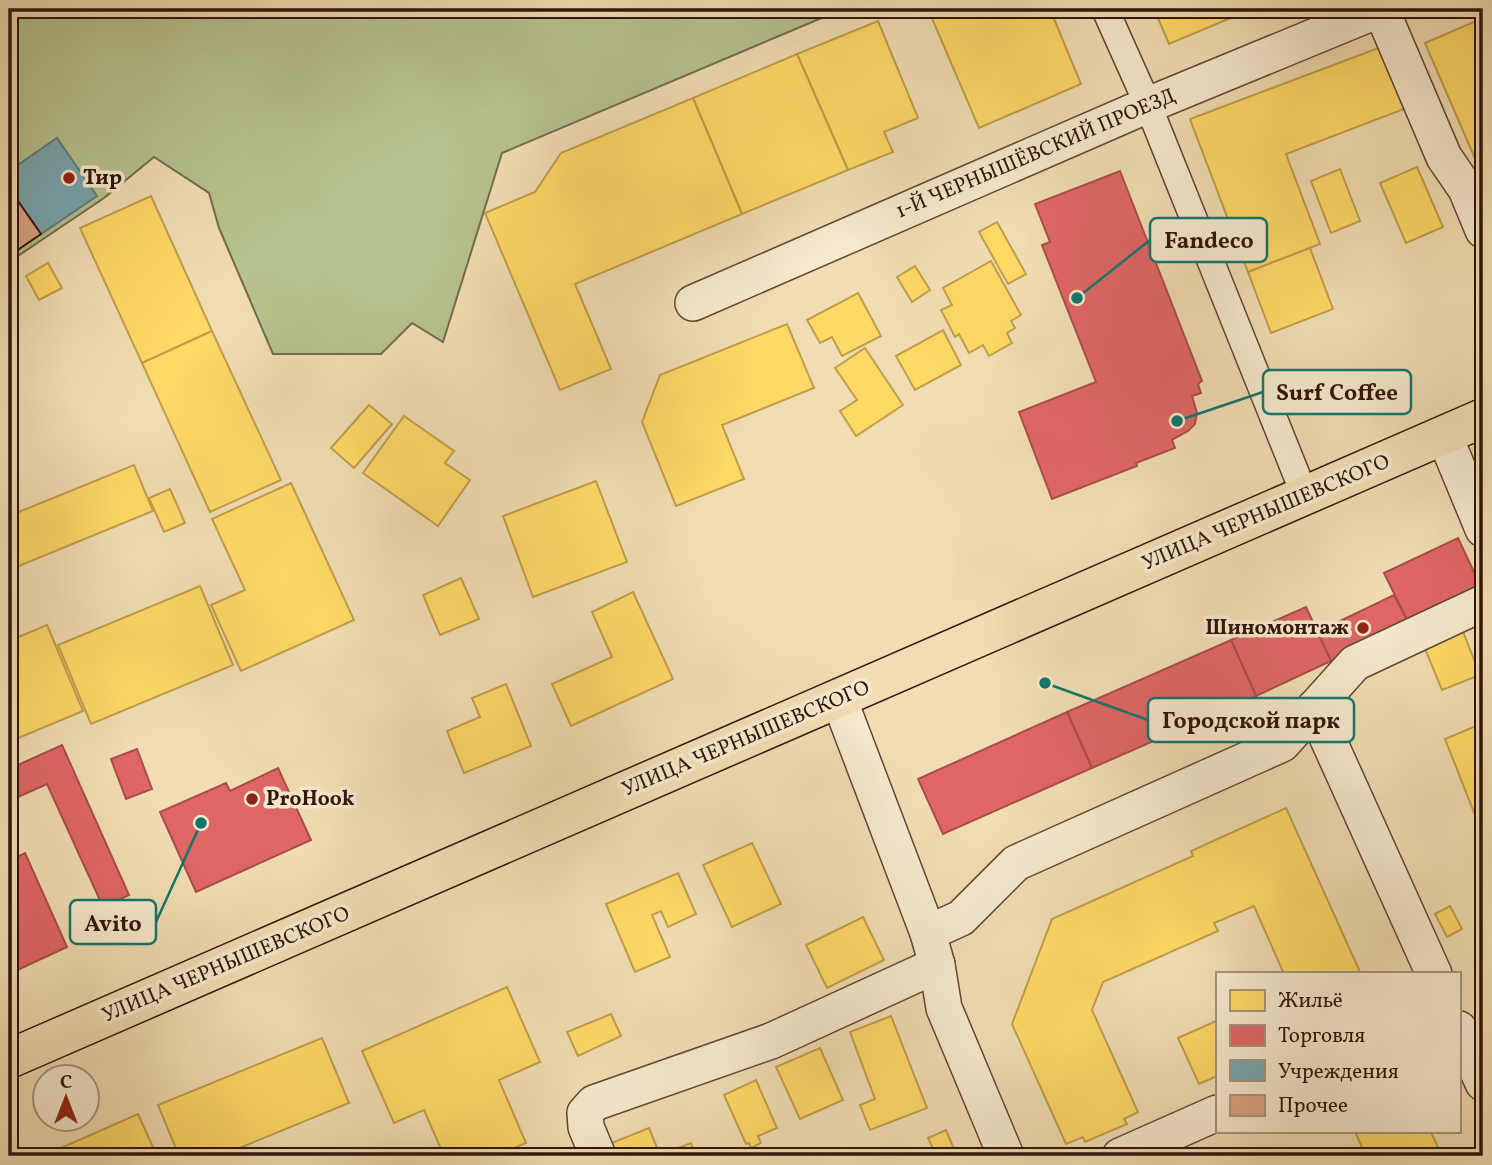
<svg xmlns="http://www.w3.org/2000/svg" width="1492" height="1165" font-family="Vollkorn,serif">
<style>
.green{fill:#b6c28f;stroke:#736b4c;stroke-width:2}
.homes{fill:#ffd966;stroke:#c19e4a;stroke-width:2}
.shops{fill:#e06666;stroke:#ab4d4a;stroke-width:2}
.public{fill:#76a5af;stroke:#617a7d;stroke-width:2}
.building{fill:#daa383;stroke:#301409;stroke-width:2}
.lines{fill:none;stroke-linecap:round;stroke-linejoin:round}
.pedestrian-casing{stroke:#604634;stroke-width:29}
.minor-casing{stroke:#604634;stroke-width:38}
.primary-casing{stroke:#301409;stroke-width:41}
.pedestrian{stroke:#f6e9ce;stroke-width:26}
.minor{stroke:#f6e9ce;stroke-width:35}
.primary{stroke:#f1ddb3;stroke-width:38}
.poi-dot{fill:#8f2418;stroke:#f6e9ce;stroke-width:2.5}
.labels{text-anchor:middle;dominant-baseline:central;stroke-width:7;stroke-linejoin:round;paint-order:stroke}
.street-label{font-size:21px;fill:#301409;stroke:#f6e9ce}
.poi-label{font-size:21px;font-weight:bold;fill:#301409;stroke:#f6e9ce;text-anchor:start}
.leader{fill:none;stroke:#0f766e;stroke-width:2.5}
.callout-dot{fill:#0f766e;stroke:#f6e9ce;stroke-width:2.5}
.callout{fill:#f6e9ce;stroke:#0f766e;stroke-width:2.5}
.callout-label{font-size:23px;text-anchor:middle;font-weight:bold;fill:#301409}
</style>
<rect width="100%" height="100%" fill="#f1ddb3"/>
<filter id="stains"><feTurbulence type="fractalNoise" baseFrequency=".00286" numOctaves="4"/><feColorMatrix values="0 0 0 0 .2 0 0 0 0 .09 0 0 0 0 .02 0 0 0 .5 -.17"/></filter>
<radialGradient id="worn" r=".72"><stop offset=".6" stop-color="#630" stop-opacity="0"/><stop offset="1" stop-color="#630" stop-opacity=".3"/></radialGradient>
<path class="green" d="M9 9H843L502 153 443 342 412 323 381 354H273L219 228 209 193 154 157 104 198 9 262Z"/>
<g class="homes">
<path d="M928 9H1016L1019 15 1033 9H1050L1081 84 979 128Z"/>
<path d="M1154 9H1252L1169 44Z"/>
<path d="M1483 18V177L1425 43Z"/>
<path d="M878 21 918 118 884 132 893 152 848 170 797 54Z"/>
<path d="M1381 47 1404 109 1286 154 1320 244 1248 272 1190 119Z"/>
<path d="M797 54 848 170 742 214 693 98Z"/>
<path d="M693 98 742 214 575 284 611 369 560 390 485 213 535 192 561 153Z"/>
<path d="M1417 167 1443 227 1406 243 1380 183Z"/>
<path d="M1340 169 1360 221 1331 233 1311 181Z"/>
<path d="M151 196 212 331 142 363 80 228Z"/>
<path d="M997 222 1026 274 1008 284 979 232Z"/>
<path d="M1310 248 1333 309 1271 333 1248 272Z"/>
<path d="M991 261 1021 315 1011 321 1015 328 1007 333 1012 343 989 356 983 345 969 353 959 334 955 337 941 310 952 305 943 288Z"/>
<path d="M48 263 62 288 39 300 26 276Z"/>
<path d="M915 266 930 290 912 302 897 277Z"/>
<path d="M858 293 881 336 842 356 832 337 820 343 807 320Z"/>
<path d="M787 324 814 388 722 425 744 479 676 506 642 422 660 375Z"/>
<path d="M943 330 961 365 915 390 896 356Z"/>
<path d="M212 331 281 480 210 512 142 363Z"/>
<path d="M865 348 903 405 856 436 840 411 857 400 835 368Z"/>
<path d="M369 405 392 424 354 468 331 448Z"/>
<path d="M404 416 454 451 445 463 470 480 438 526 363 473Z"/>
<path d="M134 465 153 511 9 570V516Z"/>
<path d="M596 481 627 562 533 597 503 516Z"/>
<path d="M291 483 354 620 241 671 211 605 245 590 212 519Z"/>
<path d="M170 489 185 523 164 532 149 498Z"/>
<path d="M461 578 479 619 440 635 423 595Z"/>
<path d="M200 586 233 665 91 724 58 645Z"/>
<path d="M633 592 673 679 571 726 552 684 612 657 592 612Z"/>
<path d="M47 625 83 711 9 742V641Z"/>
<path d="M1462 629 1480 675 1442 690 1423 644Z"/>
<path d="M506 684 531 746 464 773 447 731 480 717 472 698Z"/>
<path d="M1483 723V818L1477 820 1445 739Z"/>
<path d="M1286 808 1361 974H1284L1254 906 1214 923 1218 931 1103 982 1092 1010 1138 1112 1124 1119 1127 1124 1085 1142 1083 1137 1066 1144 1012 1024 1052 919 1193 856 1191 851Z"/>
<path d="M752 843 781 904 732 927 703 865Z"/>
<path d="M678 873 696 914 668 927 661 911 652 915 670 957 635 972 606 904Z"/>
<path d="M1450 906 1462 929 1447 937 1435 914Z"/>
<path d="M863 917 884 960 827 988 806 945Z"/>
<path d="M507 987 540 1062 499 1080 526 1143 495 1156H444L424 1110 394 1123 362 1051Z"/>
<path d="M611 1014 621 1036 578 1056 567 1032Z"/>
<path d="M891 1016 927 1108 870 1130 860 1105 875 1099 850 1032Z"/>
<path d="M1216 1021 1217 1076 1199 1084 1178 1038Z"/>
<path d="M322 1038 349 1103 220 1156H179L158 1105Z"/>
<path d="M820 1048 843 1100 800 1119 776 1067Z"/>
<path d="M756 1080 777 1128 758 1136 761 1143 751 1148 749 1143 746 1144 724 1095Z"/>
<path d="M138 1114 157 1156H43Z"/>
<path d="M649 1128 660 1155 691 1143 696 1156H614L609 1144Z"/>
<path d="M946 1130 957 1156H928L935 1153 928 1138Z"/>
<path d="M1355 1132H1431L1442 1156H1366Z"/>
</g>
<g class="shops">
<path d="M1120 171 1202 381 1198 384 1201 393 1192 396 1197 413 1195 424 1188 431 1172 440 1175 448 1136 463 1137 466 1052 499 1019 412 1096 382 1042 245 1050 242 1035 204Z"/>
<path d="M1458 538 1482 589 1409 624 1384 573Z"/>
<path d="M1394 595 1409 624 1331 661 1317 632Z"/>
<path d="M1306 607 1331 661 1256 696 1231 640Z"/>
<path d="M1231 640 1256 696 1092 768 1067 712Z"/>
<path d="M1067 712 1092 768 943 834 918 779Z"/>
<path d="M62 745 129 895 103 907 47 784 9 801V769Z"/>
<path d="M137 749 152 789 126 799 111 759Z"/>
<path d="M278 768 311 840 196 892 160 812 226 783 230 791Z"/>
<path d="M25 853 67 947 9 974V861Z"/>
</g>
<path class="public" d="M57 138 97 196 41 234 9 188V171Z"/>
<path class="building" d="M9 188 41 234 9 256Z"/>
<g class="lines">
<defs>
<path id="pedestrian" d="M1105 9 1148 105 1305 496"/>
<g id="minor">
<path d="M693 303 1148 105 1381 9 1444 157 1466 189 1483 230"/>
<path d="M1444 435 1483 529"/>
<path d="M839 699 928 933 937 965 944 1008 1006 1156"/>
<path d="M1314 708 1434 974"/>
<path d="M928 933 961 918 1016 863 1282 744 1355 663 1483 603"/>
<path d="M1459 1029 1483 1083"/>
<path d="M598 1156 586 1127 585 1113 594 1103 771 1041 937 965"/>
<path d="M1120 1156 1217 1113"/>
</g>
<path id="primary" d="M9 1059 1483 418"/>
</defs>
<use href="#pedestrian" class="pedestrian-casing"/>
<use href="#minor" class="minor-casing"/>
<use href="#primary" class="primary-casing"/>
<use href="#pedestrian" class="pedestrian"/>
<use href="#minor" class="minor"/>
<use href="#primary" class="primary"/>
</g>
<g class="poi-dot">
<circle cx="69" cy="178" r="7"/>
<circle cx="1363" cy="628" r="7"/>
<circle cx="252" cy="799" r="7"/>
</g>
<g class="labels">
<g class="street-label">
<text transform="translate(1036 154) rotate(-23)">1-Й ЧЕРНЫШЁВСКИЙ ПРОЕЗД</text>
<text transform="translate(1266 513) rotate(-23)">УЛИЦА ЧЕРНЫШЕВСКОГО</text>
<text transform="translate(746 739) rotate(-23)">УЛИЦА ЧЕРНЫШЕВСКОГО</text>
<text transform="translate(226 965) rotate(-23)">УЛИЦА ЧЕРНЫШЕВСКОГО</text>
</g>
<g class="poi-label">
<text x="83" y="178">Тир</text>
<text x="1349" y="628" text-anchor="end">Шиномонтаж</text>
<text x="266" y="799">ProHook</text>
</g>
</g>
<path class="leader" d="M1077 298L1150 240M1177 421L1263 392M1045 683L1148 720M201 823L156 922"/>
<g class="callout-dot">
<circle cx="1077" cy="298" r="7"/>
<circle cx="1177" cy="421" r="7"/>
<circle cx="1045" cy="683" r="7"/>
<circle cx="201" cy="823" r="7"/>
</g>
<g class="callout">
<rect x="1150" y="218" width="117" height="44" rx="7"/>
<rect x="1263" y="370" width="148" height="44" rx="7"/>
<rect x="1148" y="698" width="206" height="44" rx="7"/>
<rect x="70" y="900" width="86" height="44" rx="7"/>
</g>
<g class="callout-label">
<text x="1209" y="248">Fandeco</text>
<text x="1337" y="400">Surf Coffee</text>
<text x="1251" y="728">Городской парк</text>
<text x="113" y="931">Avito</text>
</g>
<rect width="1492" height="1165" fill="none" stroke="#f1ddb3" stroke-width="35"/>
<rect x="10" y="10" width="1471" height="1144" fill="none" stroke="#301409" stroke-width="3.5"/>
<rect x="18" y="18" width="1457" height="1130" fill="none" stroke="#301409" stroke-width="2"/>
<rect x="1216" y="972" width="245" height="161" fill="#f6e9ce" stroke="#a7947f" stroke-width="2"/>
<rect x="1230" y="990" width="35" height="21" fill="#ffd966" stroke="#a7947f" stroke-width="2"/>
<text x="1278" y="1007" font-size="21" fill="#301409">Жильё</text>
<rect x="1230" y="1025" width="35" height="21" fill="#e06666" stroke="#a7947f" stroke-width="2"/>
<text x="1278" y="1042" font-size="21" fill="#301409">Торговля</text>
<rect x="1230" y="1060" width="35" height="21" fill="#76a5af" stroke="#a7947f" stroke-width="2"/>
<text x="1278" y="1078" font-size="21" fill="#301409">Учреждения</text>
<rect x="1230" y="1095" width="35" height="21" fill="#daa383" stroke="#a7947f" stroke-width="2"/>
<text x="1278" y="1112" font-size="21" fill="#301409">Прочее</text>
<g transform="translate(66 1098)"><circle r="33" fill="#f6e9ce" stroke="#a7947f" stroke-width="2"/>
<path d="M0-5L12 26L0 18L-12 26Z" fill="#8f2418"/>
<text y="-10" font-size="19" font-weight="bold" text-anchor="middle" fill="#301409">С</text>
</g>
<rect width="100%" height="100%" filter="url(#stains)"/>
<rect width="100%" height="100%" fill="url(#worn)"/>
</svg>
